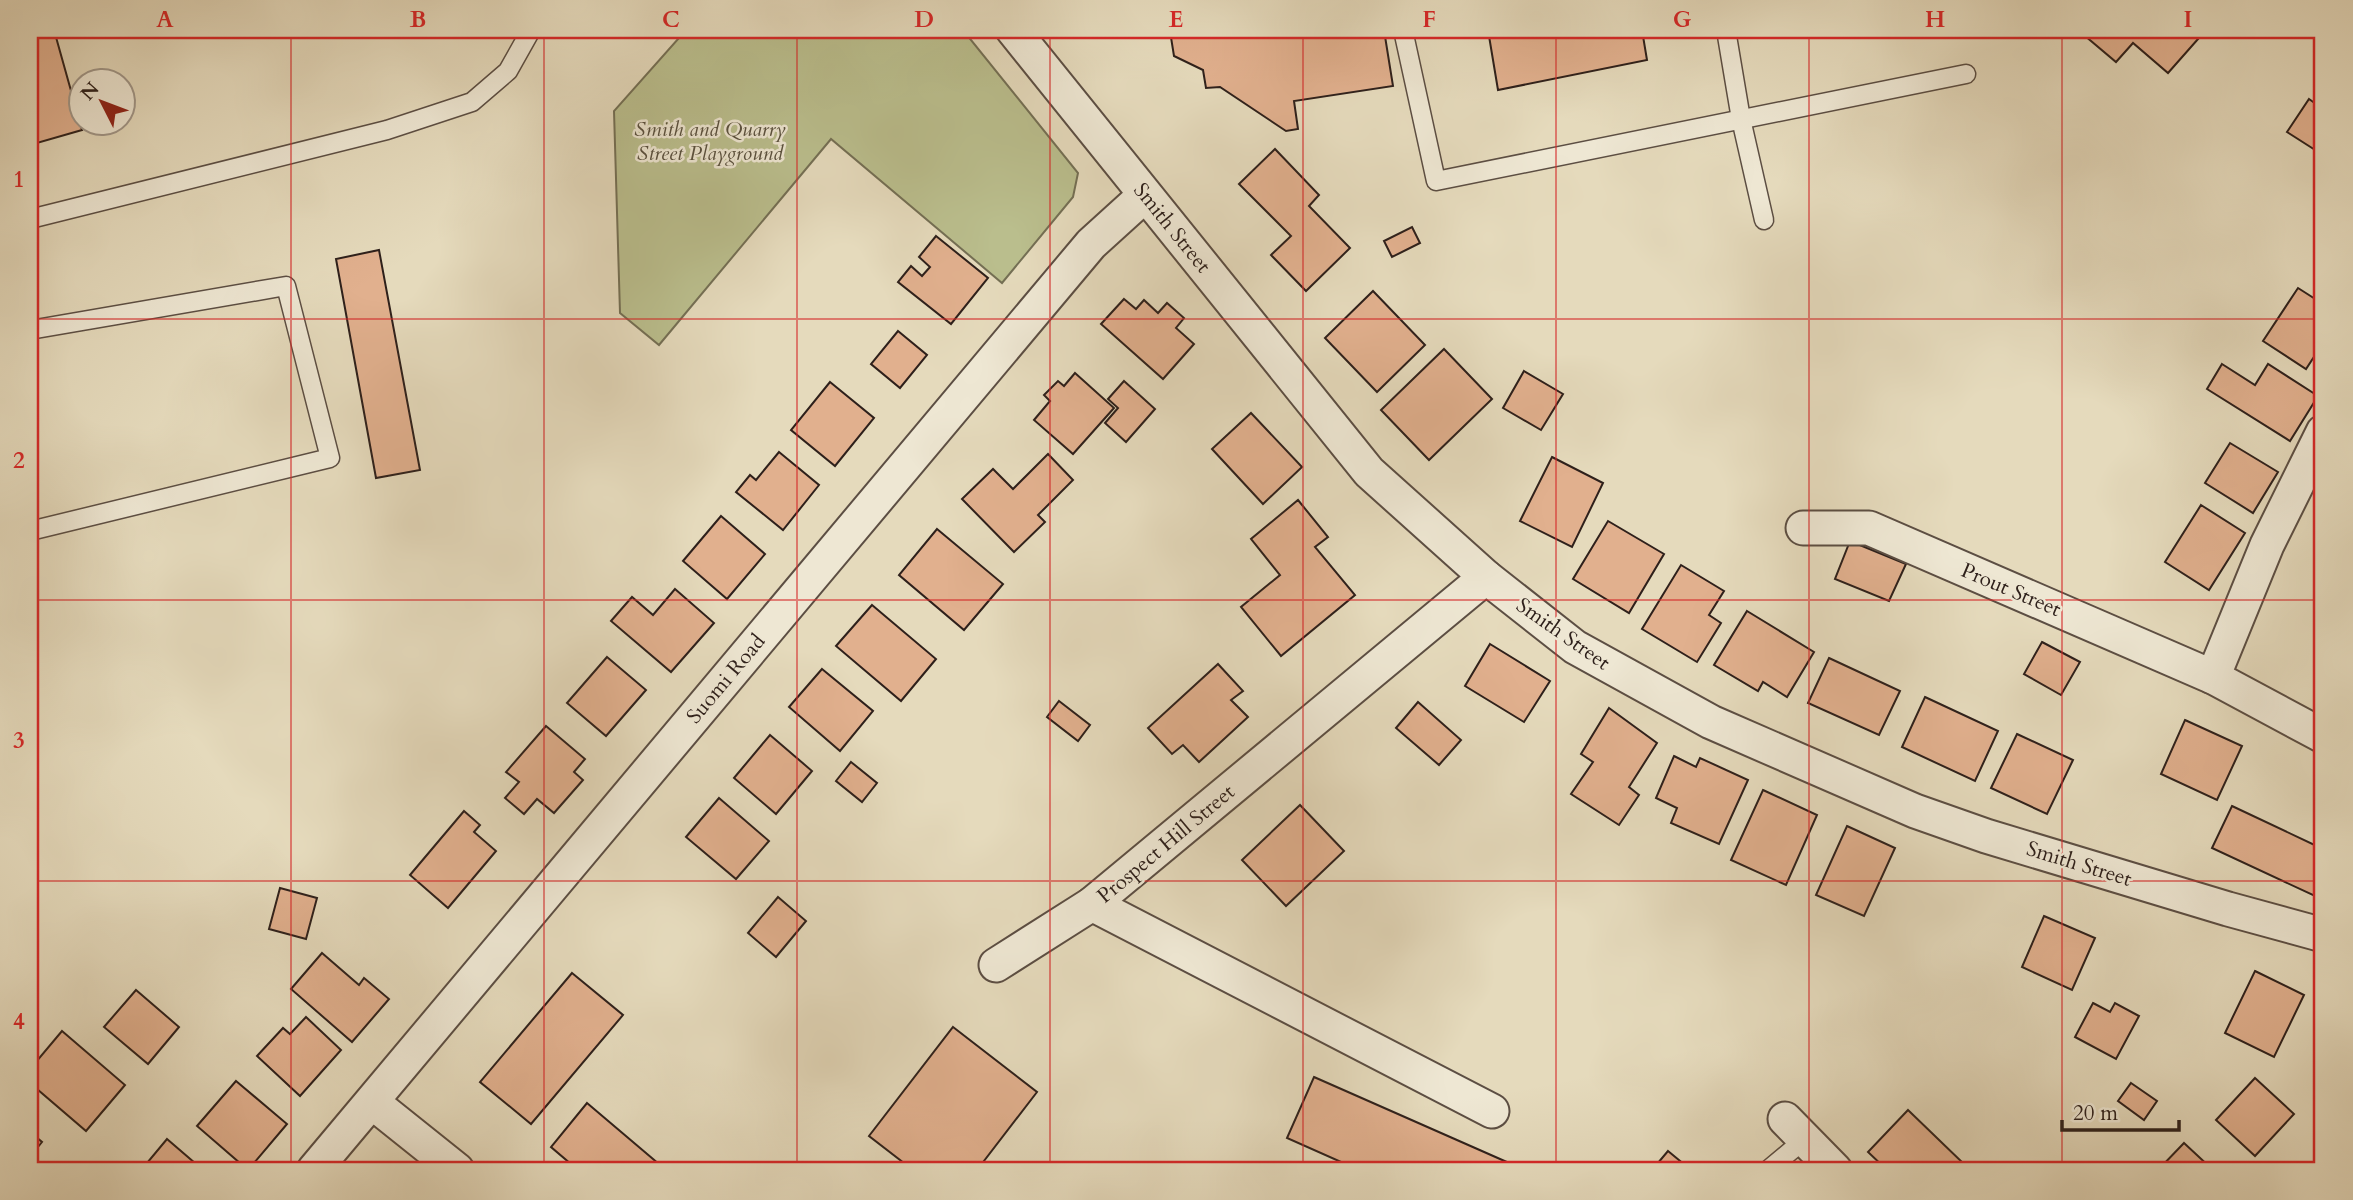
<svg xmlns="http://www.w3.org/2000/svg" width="2353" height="1200" font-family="Cardo,serif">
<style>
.green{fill:#babe8d;stroke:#746f54;stroke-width:2}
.building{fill:#e1b08e;stroke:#2e201b;stroke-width:2}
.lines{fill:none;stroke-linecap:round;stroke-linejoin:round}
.service-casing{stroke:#5c4e43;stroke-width:21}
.minor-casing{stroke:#5c4e43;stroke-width:37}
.service{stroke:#eee7d3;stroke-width:18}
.minor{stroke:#eee7d3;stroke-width:33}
.grid{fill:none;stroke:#d62828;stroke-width:2;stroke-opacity:0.55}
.labels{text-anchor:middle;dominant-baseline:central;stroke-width:5;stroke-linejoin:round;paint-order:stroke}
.park-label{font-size:21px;font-style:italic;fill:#584f3d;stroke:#eee7d3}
.street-label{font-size:21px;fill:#2e201b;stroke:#eee7d3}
.neatline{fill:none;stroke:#d62828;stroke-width:2.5}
.grid-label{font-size:23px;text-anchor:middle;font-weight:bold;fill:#d62828}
</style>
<rect width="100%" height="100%" fill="#e5dabc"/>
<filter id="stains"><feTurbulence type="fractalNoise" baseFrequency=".00286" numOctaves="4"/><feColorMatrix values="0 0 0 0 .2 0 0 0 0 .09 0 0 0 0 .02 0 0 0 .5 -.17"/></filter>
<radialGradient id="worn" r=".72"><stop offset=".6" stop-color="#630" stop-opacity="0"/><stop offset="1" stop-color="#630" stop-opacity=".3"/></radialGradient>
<path class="green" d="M686 30H963L1078 173 1073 197 1002 283 831 139 659 345 620 313 614 111Z"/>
<g class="building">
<path d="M30 30H54L82 130 30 145Z"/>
<path d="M1162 30H1384L1393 86 1294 101 1298 129 1286 131 1220 87 1206 88 1203 70 1174 56 1170 31 1162 32Z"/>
<path d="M1488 30H1642L1647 60 1498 90Z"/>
<path d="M2078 30H2206L2168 73 2133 43 2116 62Z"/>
<path d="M2309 99 2323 109V155L2287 132Z"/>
<path d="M1275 149 1319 195 1309 206 1350 248 1306 291 1271 255 1291 236 1239 184Z"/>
<path d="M1412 227 1420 243 1392 257 1384 241Z"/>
<path d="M936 236 988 278 951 324 898 282 911 266 922 276 930 267 919 257Z"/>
<path d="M379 250 420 470 376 478 336 259Z"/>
<path d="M2323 252V270L2315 265Z"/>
<path d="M2298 288 2323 304V343L2306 369 2263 341Z"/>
<path d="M1373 291 1425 345 1377 392 1325 338Z"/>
<path d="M1124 299 1136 309 1144 300 1158 313 1167 303 1184 318 1176 328 1194 344 1163 379 1101 324Z"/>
<path d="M898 331 927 355 900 388 871 364Z"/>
<path d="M1444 349 1492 399 1429 460 1381 410Z"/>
<path d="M2222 364 2255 385 2268 364 2318 396 2290 441 2207 389Z"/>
<path d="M1524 371 1563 394 1541 430 1503 408Z"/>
<path d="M1075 373 1114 408 1073 454 1034 420 1050 401 1044 395 1058 381 1064 386Z"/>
<path d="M1124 381 1155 409 1126 442 1105 423 1118 408 1108 399Z"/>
<path d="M830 382 874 418 835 466 791 430Z"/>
<path d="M1251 413 1302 467 1263 504 1212 449Z"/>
<path d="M2230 443 2278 472 2253 513 2205 483Z"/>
<path d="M779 452 819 485 783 530 736 492 750 475 756 480Z"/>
<path d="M1048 454 1073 480 1038 515 1045 522 1014 552 962 499 993 469 1013 489Z"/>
<path d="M1552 457 1603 483 1572 547 1520 521Z"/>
<path d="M1298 500 1328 537 1315 547 1355 595 1281 656 1241 607 1280 575 1251 539Z"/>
<path d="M2201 505 2245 533 2209 590 2165 562Z"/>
<path d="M721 516 765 554 727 599 683 561Z"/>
<path d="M1608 521 1664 554 1629 613 1573 579Z"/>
<path d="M937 529 1003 584 964 630 899 575Z"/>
<path d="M1850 541 1906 564 1889 601 1835 579Z"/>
<path d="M1681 565 1724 591 1709 615 1721 623 1697 662 1642 629Z"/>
<path d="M675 589 714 623 671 672 611 621 632 597 653 615Z"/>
<path d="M872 605 936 659 901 701 836 646Z"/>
<path d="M1747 611 1814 652 1787 697 1763 682 1758 691 1714 665Z"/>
<path d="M2042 642 2080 662 2061 695 2024 674Z"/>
<path d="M1490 644 1550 681 1524 722 1465 686Z"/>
<path d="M607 657 646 690 606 736 567 703Z"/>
<path d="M1829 658 1900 691 1879 735 1808 703Z"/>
<path d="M1218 664 1243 691 1231 700 1248 717 1199 762 1183 745 1172 754 1148 728Z"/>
<path d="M822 669 873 711 840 751 789 707Z"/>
<path d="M1925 697 1998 731 1975 781 1902 747Z"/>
<path d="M1059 701 1090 725 1078 741 1047 717Z"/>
<path d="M1418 702 1461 740 1439 765 1396 728Z"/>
<path d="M1609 708 1657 743 1629 787 1639 795 1619 825 1571 794 1593 762 1581 754Z"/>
<path d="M2185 720 2242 746 2217 800 2161 774Z"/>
<path d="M546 726 585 759 574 772 583 780 554 813 537 799 524 814 505 798 519 782 506 772Z"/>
<path d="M2017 734 2073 760 2047 814 1991 788Z"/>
<path d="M770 735 812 771 776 814 734 778Z"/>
<path d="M1674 756 1696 767 1700 758 1748 780 1719 844 1671 823 1677 808 1656 798Z"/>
<path d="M851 762 877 783 862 802 836 781Z"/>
<path d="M1763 790 1817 815 1786 885 1731 860Z"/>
<path d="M719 798 769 841 736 879 686 837Z"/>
<path d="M1300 805 1344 851 1286 906 1242 860Z"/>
<path d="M2232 806 2323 849V877L2315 896 2212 848Z"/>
<path d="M464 811 480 825 474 832 496 851 448 908 410 875Z"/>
<path d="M1847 826 1895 848 1864 916 1816 895Z"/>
<path d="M280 888 317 898 306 939 269 929Z"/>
<path d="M778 897 806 921 776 957 748 933Z"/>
<path d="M2044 916 2095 938 2072 990 2022 967Z"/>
<path d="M322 953 359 985 364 978 389 999 352 1042 291 989Z"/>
<path d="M2255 971 2304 995 2274 1057 2225 1033Z"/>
<path d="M572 973 623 1015 531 1124 480 1082Z"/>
<path d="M136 990 179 1027 148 1064 104 1027Z"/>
<path d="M2093 1003 2110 1012 2115 1003 2139 1016 2116 1059 2075 1037Z"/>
<path d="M306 1017 341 1050 300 1096 257 1056 283 1028 290 1034Z"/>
<path d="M953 1027 1037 1092 977 1170H913L869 1136Z"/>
<path d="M62 1031 125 1085 86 1131 30 1083V1069Z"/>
<path d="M1314 1077 1525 1170H1359L1287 1138Z"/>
<path d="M2255 1078 2294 1114 2255 1156 2216 1120Z"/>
<path d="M236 1081 287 1124 248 1170 197 1126Z"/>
<path d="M2131 1083 2157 1101 2144 1120 2118 1101Z"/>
<path d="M587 1103 666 1170H578L551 1147Z"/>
<path d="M1908 1110 1965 1165 1960 1170H1887L1868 1152Z"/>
<path d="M30 1132 42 1142 30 1157Z"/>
<path d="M167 1139 203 1170 142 1169Z"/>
<path d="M2184 1143 2213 1170H2158Z"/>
<path d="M1668 1151 1691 1170H1652Z"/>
</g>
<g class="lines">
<defs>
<g id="service">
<path d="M1403 30 1436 181 1966 74"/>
<path d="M1726 30 1741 119 1764 220"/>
<path d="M30 219 387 130 472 102 508 71 531 30"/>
<path d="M30 330 286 286 330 458 30 531"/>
<path d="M1768 1170 1805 1139"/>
</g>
<g id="minor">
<path d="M1013 30 1369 472 1486 577 1575 647 1711 722 1915 811 1986 836 2228 909 2323 935"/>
<path d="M1803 528H1869L2213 677 2323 736"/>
<path d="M2213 677 2267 545 2323 432"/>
<path d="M1092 904 1492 1111"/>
<path d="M996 965 1092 904 1486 577"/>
<path d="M372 1102 457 1170"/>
<path d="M1785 1119 1835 1170"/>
<path d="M314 1170 1091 244 1145 195"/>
</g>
</defs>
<use href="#service" class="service-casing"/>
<use href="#minor" class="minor-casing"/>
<use href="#service" class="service"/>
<use href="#minor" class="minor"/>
</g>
<path class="grid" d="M291 30V1170M544 30V1170M797 30V1170M1050 30V1170M1303 30V1170M1556 30V1170M1809 30V1170M2062 30V1170M30 319H2323M30 600H2323M30 881H2323"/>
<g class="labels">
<g class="park-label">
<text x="710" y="129">Smith and Quarry<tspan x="710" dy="24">Street Playground</tspan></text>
</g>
<g class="street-label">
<text transform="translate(1172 228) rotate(51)">Smith Street</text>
<text transform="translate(2011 590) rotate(23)">Prout Street</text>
<text transform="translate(1563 634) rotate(35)">Smith Street</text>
<text transform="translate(726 679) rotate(-50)">Suomi Road</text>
<text transform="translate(1166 844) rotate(-40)">Prospect Hill Street</text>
<text transform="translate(2079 864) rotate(17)">Smith Street</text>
</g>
</g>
<rect width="2353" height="1200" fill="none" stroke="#e5dabc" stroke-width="77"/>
<g transform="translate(102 102) rotate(312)"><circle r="33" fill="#eee7d3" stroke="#a19789" stroke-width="2"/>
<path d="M0-5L12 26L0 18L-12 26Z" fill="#8f2418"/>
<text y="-10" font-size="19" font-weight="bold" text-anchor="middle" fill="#2e201b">N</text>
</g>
<path d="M2062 1120v10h117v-10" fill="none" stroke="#2e201b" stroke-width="3.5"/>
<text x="2073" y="1120" font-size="21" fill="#2e201b" stroke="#eee7d3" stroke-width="5" paint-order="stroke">20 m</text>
<rect x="38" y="38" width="2276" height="1124" class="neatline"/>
<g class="grid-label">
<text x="165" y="27">A</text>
<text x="418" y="27">B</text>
<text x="671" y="27">C</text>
<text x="924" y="27">D</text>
<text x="1176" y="27">E</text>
<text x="1429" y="27">F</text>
<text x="1682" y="27">G</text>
<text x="1935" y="27">H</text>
<text x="2188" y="27">I</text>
<text x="19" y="187">1</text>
<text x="19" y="468">2</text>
<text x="19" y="748">3</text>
<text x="19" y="1029">4</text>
</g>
<rect width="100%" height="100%" filter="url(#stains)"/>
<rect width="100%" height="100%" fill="url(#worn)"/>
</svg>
